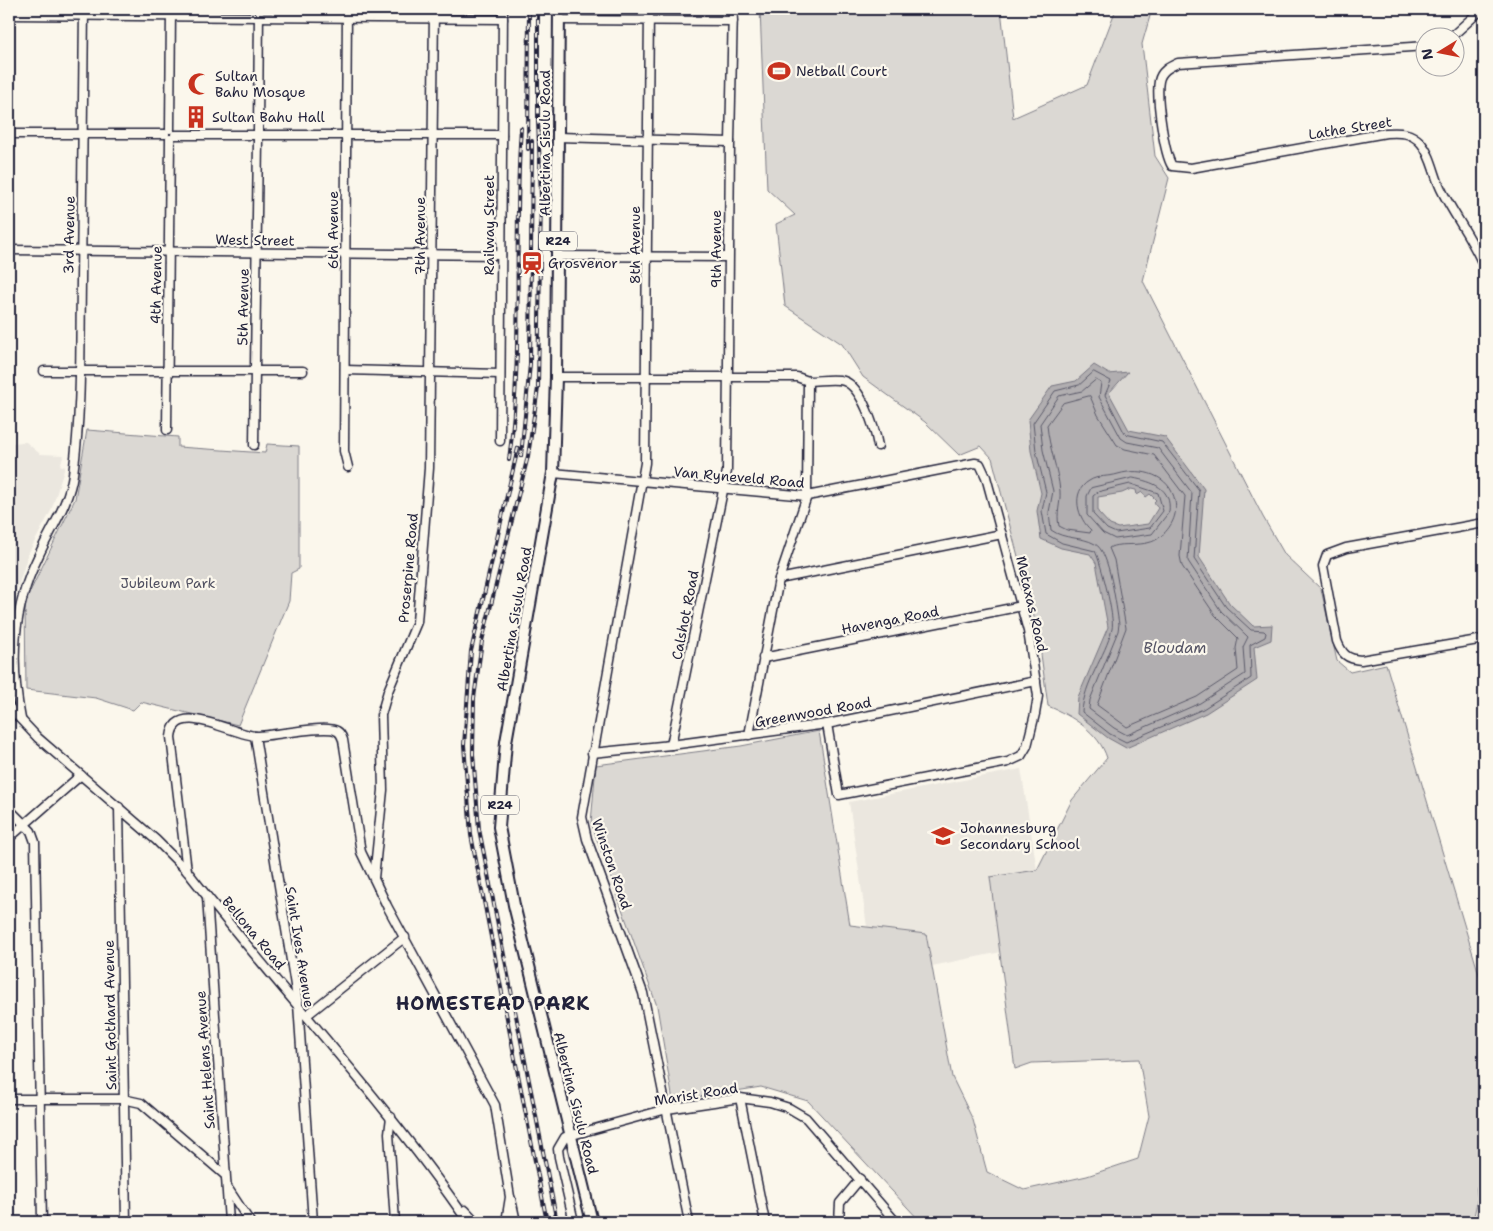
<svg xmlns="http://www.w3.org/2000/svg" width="1493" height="1231" font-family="'Shantell Sans',sans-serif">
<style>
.built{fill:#ebe7df}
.green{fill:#dbd8d3;stroke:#7e7d87}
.water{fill:#b1aeb0;stroke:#787681;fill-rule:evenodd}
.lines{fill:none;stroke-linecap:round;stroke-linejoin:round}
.shore{stroke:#5b5a6a;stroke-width:1}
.minor-casing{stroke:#22223b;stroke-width:11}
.major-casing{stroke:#22223b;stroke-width:14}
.minor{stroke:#fbf7ec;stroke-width:8}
.major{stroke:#fbf7ec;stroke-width:10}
.rail-casing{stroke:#22223b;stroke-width:4}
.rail{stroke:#fbf7ec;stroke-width:2;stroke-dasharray:5.5;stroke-linecap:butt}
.labels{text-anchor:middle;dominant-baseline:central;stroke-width:4.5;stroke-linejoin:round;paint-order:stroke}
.shield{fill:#fbf7ec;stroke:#636270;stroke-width:1}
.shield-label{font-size:12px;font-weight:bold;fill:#22223b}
.poi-label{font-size:14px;fill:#22223b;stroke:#fbf7ec;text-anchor:start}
.street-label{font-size:14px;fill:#22223b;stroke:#fbf7ec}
.park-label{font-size:14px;fill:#505061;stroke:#fbf7ec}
.water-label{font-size:15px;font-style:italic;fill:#545364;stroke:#fbf7ec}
.district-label{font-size:19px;font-weight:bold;letter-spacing:1px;fill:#22223b;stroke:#fbf7ec}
</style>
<rect width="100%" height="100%" fill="#fbf7ec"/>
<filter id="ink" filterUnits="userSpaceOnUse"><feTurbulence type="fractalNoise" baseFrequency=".02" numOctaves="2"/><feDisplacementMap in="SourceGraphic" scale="10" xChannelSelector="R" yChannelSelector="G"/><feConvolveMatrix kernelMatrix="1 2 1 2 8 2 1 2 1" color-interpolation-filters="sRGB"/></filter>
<g filter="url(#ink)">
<g class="built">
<path d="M26 442 40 454 64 455 60 465 65 467 51 511 28 554 9 616V443Z"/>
<path d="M1021 769 1037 870 990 877 1001 952 932 966 926 934 867 927 849 802Z"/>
</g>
<g class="green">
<path d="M760 9H1001L1013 118 1087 85 1116 9H1152L1142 44 1155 156 1169 178 1143 281 1263 517 1285 555 1321 589 1337 661 1350 672 1386 664 1484 991V1165L1473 1222H921L808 1101 761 1087 673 1101 657 1006 591 823 596 765 741 746 819 731 850 925 926 934 952 1077 973 1120 987 1172 1024 1190 1087 1176 1138 1159 1149 1116 1139 1059 1032 1063 1015 1069 990 877 1037 870 1072 800 1107 758C1099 732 1072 716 1048 706L1038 632 992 458 981 446 959 455 925 422 863 377 842 344 785 306 776 224 795 215 767 189Z"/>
<path d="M87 430 178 437V447L265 453 267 444 299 446V569L291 573 289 601 238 725 141 702 133 710 96 698 26 690 25 602 75 499Z"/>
</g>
<path class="water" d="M1094 365 1109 374 1128 372 1109 393 1129 430 1165 437 1204 489 1199 557 1230 604 1253 626 1272 625 1271 640 1254 647 1257 680 1206 713 1126 748 1108 738 1077 714 1078 697 1108 627 1096 563 1090 554 1061 548 1041 539 1037 511 1041 493 1031 451 1028 420 1052 386 1076 381ZM1131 489 1136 490 1137 495 1142 492 1146 497 1150 494 1156 500 1154 502 1158 508 1148 524 1118 528 1110 525 1098 512V497L1122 493Z"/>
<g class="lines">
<g class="shore">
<path d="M1094 372 1111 381 1105 395 1125 434 1162 442 1199 490 1194 559 1226 607 1251 630 1264 631 1266 633 1265 637 1250 645 1251 678 1203 709 1126 742 1110 734 1082 712C1084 682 1105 657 1112 629 1115 618 1101 562 1095 551L1062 543 1046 534 1042 511 1046 492 1036 451 1033 423 1055 391 1079 385Z"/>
<path d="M1096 380 1101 383 1099 397 1121 438 1127 442 1158 448 1192 493 1188 561 1221 611 1248 637 1243 647 1245 674 1200 703 1127 735 1114 728 1089 709 1090 700 1118 631 1119 624C1116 607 1110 551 1095 544 1081 536 1065 540 1051 530L1049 512 1053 491 1043 450 1040 424 1059 396 1082 391Z"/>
<path d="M1090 396 1098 415 1117 445 1125 449 1154 455 1185 496 1180 556 1182 566 1215 615 1238 638 1236 648 1238 670 1197 697 1127 727 1097 705 1126 628 1114 560 1109 548C1119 541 1147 549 1160 537 1171 528 1178 515 1175 501 1170 475 1142 467 1118 474 1109 477 1098 475 1089 481 1070 492 1078 519 1091 530L1090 533 1067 530 1059 526C1056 512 1061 504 1060 491 1058 469 1049 448 1047 425L1063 403Z"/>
<path d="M1133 478C1153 482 1172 488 1169 512L1152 534 1115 539 1103 533 1087 515V496L1091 488Z"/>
<path d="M1131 484 1158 493 1163 511 1150 528 1116 533 1107 529 1093 514V496L1098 492Z"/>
</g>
<defs>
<g id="minor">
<path d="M347 9 344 451 348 467"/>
<path d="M649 9 645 463 582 817 587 839 643 993 689 1222"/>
<path d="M9 15 503 19"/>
<path d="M559 20 733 21"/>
<path d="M1450 38 1482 9"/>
<path d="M1426 46 1178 63C1169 67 1161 71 1159 81 1156 97 1164 153 1172 166L1191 168 1386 133C1400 132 1411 132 1421 143 1432 156 1434 175 1441 189 1454 216 1473 239 1484 267"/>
<path d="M170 129 171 9"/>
<path d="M258 131 259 9"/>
<path d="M9 134H165"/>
<path d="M175 135H254"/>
<path d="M262 135H502"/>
<path d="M558 137 730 142"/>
<path d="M9 250 501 255"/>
<path d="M558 256 728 257"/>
<path d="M345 370 500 374"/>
<path d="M44 371H303"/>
<path d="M556 377H797L808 381 807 496 779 579 749 735"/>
<path d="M808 381C819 381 834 378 844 381 862 387 875 429 878 446"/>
<path d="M167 430 170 139"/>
<path d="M500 441 503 9"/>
<path d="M254 445 258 139"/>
<path d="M553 473 807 496 975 463 980 464 986 477 1028 631 1038 696 1035 714 1027 746 1021 756 1008 762 839 795 827 724"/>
<path d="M1484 523 1346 548 1327 555 1323 566 1337 641C1342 654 1347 659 1361 660L1484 639"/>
<path d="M779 579 1002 534"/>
<path d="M763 658 1022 606"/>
<path d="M9 707 38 738 156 840 187 871C279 989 383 1098 468 1222"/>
<path d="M21 719C10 663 12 610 38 557 50 530 69 504 73 474 82 410 80 345 81 281 82 190 83 100 84 9"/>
<path d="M255 736 298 1004 313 1222"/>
<path d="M671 745 727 471 730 142 733 9"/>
<path d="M592 753 671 745 827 724 1036 681"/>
<path d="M119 807 126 1222"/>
<path d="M9 809 31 831 35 842 42 1222"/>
<path d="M9 838 81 775"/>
<path d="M187 871 171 737C175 698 234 736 257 736 274 736 325 724 337 731 341 733 342 737 343 740L361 852 387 906 495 1105 510 1197 506 1222"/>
<path d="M374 878 383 790 381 715 388 691 417 622 429 468 434 9"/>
<path d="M207 897 229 1222"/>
<path d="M307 1015 405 937"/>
<path d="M740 1098 765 1222"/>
<path d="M9 1099H123L141 1103 225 1175"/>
<path d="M391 1117 389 1133 395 1222"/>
<path d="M227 1187 250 1222"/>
<path d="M511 1199 516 1222"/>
<path d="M465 1210 476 1222"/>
<path d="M574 1222 559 1157 558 1149 565 1137 667 1109 740 1098 770 1102 789 1108 806 1118 896 1222"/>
<path d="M839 1222 840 1203 860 1179"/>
<path d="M1484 1222 1482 1189 1484 1178"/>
</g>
<path id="major" d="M559 9 556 377 553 473 506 742 499 827 514 905 592 1222"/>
</defs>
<use href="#minor" class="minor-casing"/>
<use href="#major" class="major-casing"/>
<use href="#minor" class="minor"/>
<use href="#major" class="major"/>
<defs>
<g id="rail">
<path d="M538 9V121L541 196 538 388 528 456 482 641 474 698 473 754 479 829 557 1222"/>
<path d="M528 149 529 9"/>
<path d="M518 448 471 651 464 745 471 835 547 1222"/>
<path d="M521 456 530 364 532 141"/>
<path d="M509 460C524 350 513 238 521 128"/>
</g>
</defs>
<use href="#rail" class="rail-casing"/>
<use href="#rail" class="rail"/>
</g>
</g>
<defs>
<symbol id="stadium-bare" viewBox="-9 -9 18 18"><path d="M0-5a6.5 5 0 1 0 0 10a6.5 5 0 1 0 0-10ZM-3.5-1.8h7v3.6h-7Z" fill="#c8321e" stroke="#fbf7ec" stroke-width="2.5" paint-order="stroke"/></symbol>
<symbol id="mosque-bare" viewBox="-9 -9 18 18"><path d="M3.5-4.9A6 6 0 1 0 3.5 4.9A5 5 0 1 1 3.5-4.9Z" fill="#c8321e" stroke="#fbf7ec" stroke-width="2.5" paint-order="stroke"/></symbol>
<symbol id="building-bare" viewBox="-9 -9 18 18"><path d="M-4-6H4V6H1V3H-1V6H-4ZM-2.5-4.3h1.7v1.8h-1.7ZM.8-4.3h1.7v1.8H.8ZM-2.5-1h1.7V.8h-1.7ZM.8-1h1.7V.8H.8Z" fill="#c8321e" stroke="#fbf7ec" stroke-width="2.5" paint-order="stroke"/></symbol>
<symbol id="station-bare" viewBox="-9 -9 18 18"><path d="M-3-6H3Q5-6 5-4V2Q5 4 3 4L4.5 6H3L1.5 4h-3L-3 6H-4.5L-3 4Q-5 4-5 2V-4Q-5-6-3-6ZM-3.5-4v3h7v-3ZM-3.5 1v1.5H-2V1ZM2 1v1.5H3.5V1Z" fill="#c8321e" stroke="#fbf7ec" stroke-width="2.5" paint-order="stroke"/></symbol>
<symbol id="school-bare" viewBox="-9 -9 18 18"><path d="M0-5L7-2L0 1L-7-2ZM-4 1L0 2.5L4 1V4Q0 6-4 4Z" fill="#c8321e" stroke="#fbf7ec" stroke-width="2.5" paint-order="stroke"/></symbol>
</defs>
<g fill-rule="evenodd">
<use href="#stadium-bare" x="763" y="55" width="32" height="32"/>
<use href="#mosque-bare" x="183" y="68" width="32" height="32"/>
<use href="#building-bare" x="180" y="101" width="32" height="32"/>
<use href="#station-bare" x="516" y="247" width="32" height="32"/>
<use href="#school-bare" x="927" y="820" width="32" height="32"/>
</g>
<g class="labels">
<g class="shield">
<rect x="539" y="231.5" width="38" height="19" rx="4"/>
<rect x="481" y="795.5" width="38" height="19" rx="4"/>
</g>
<g class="shield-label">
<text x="558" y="241">R24</text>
<text x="500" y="805">R24</text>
</g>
<g class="poi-label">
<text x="796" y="71">Netball Court</text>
<text x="215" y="76">Sultan<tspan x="215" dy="16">Bahu Mosque</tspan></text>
<text x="212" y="117">Sultan Bahu Hall</text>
<text x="548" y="263">Grosvenor</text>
<text x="960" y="828">Johannesburg<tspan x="960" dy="16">Secondary School</tspan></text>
</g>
<g class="street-label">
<text transform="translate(1350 128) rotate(-9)">Lathe Street</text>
<text transform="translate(545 143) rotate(-90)">Albertina Sisulu Road</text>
<text transform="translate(489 225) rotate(-90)">Railway Street</text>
<text transform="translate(333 230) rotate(-90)">6th Avenue</text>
<text transform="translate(69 235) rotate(-89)">3rd Avenue</text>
<text transform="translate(420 236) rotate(-90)">7th Avenue</text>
<text transform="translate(255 240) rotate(1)">West Street</text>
<text transform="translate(635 245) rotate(-90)">8th Avenue</text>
<text transform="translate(716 249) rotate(-90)">9th Avenue</text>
<text transform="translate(156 285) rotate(-89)">4th Avenue</text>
<text transform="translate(243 307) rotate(-89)">5th Avenue</text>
<text transform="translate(739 477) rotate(5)">Van Ryneveld Road</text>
<text transform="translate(408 568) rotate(-85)">Proserpine Road</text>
<text transform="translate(1032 604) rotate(77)">Metaxas Road</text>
<text transform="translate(685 615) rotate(-79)">Calshot Road</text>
<text transform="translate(514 619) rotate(-80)">Albertina Sisulu Road</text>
<text transform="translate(890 620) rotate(-11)">Havenga Road</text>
<text transform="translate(813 712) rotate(-10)">Greenwood Road</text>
<text transform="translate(612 864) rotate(71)">Winston Road</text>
<text transform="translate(254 933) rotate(50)">Bellona Road</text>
<text transform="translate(300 947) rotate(81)">Saint Ives Avenue</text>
<text transform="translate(110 1015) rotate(-91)">Saint Gothard Avenue</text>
<text transform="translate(205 1060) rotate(-94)">Saint Helens Avenue</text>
<text transform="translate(696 1094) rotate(-9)">Marist Road</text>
<text transform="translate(576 1103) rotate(76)">Albertina Sisulu Road</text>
</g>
<g class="park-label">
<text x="168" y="583">Jubileum Park</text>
</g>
<g class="water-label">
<text x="1175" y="648">Bloudam</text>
</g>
<g class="district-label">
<text x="493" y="1003">HOMESTEAD PARK</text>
</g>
</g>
<rect width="1493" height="1231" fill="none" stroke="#fbf7ec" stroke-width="30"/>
<rect x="15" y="15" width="1463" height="1201" fill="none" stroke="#22223b" stroke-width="2" filter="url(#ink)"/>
<g transform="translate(1440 52) rotate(260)"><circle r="24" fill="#fbf7ec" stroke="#a4a2a5"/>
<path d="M0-4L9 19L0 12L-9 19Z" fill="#c8321e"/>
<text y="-8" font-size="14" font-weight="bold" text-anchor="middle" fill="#22223b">N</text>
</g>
</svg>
